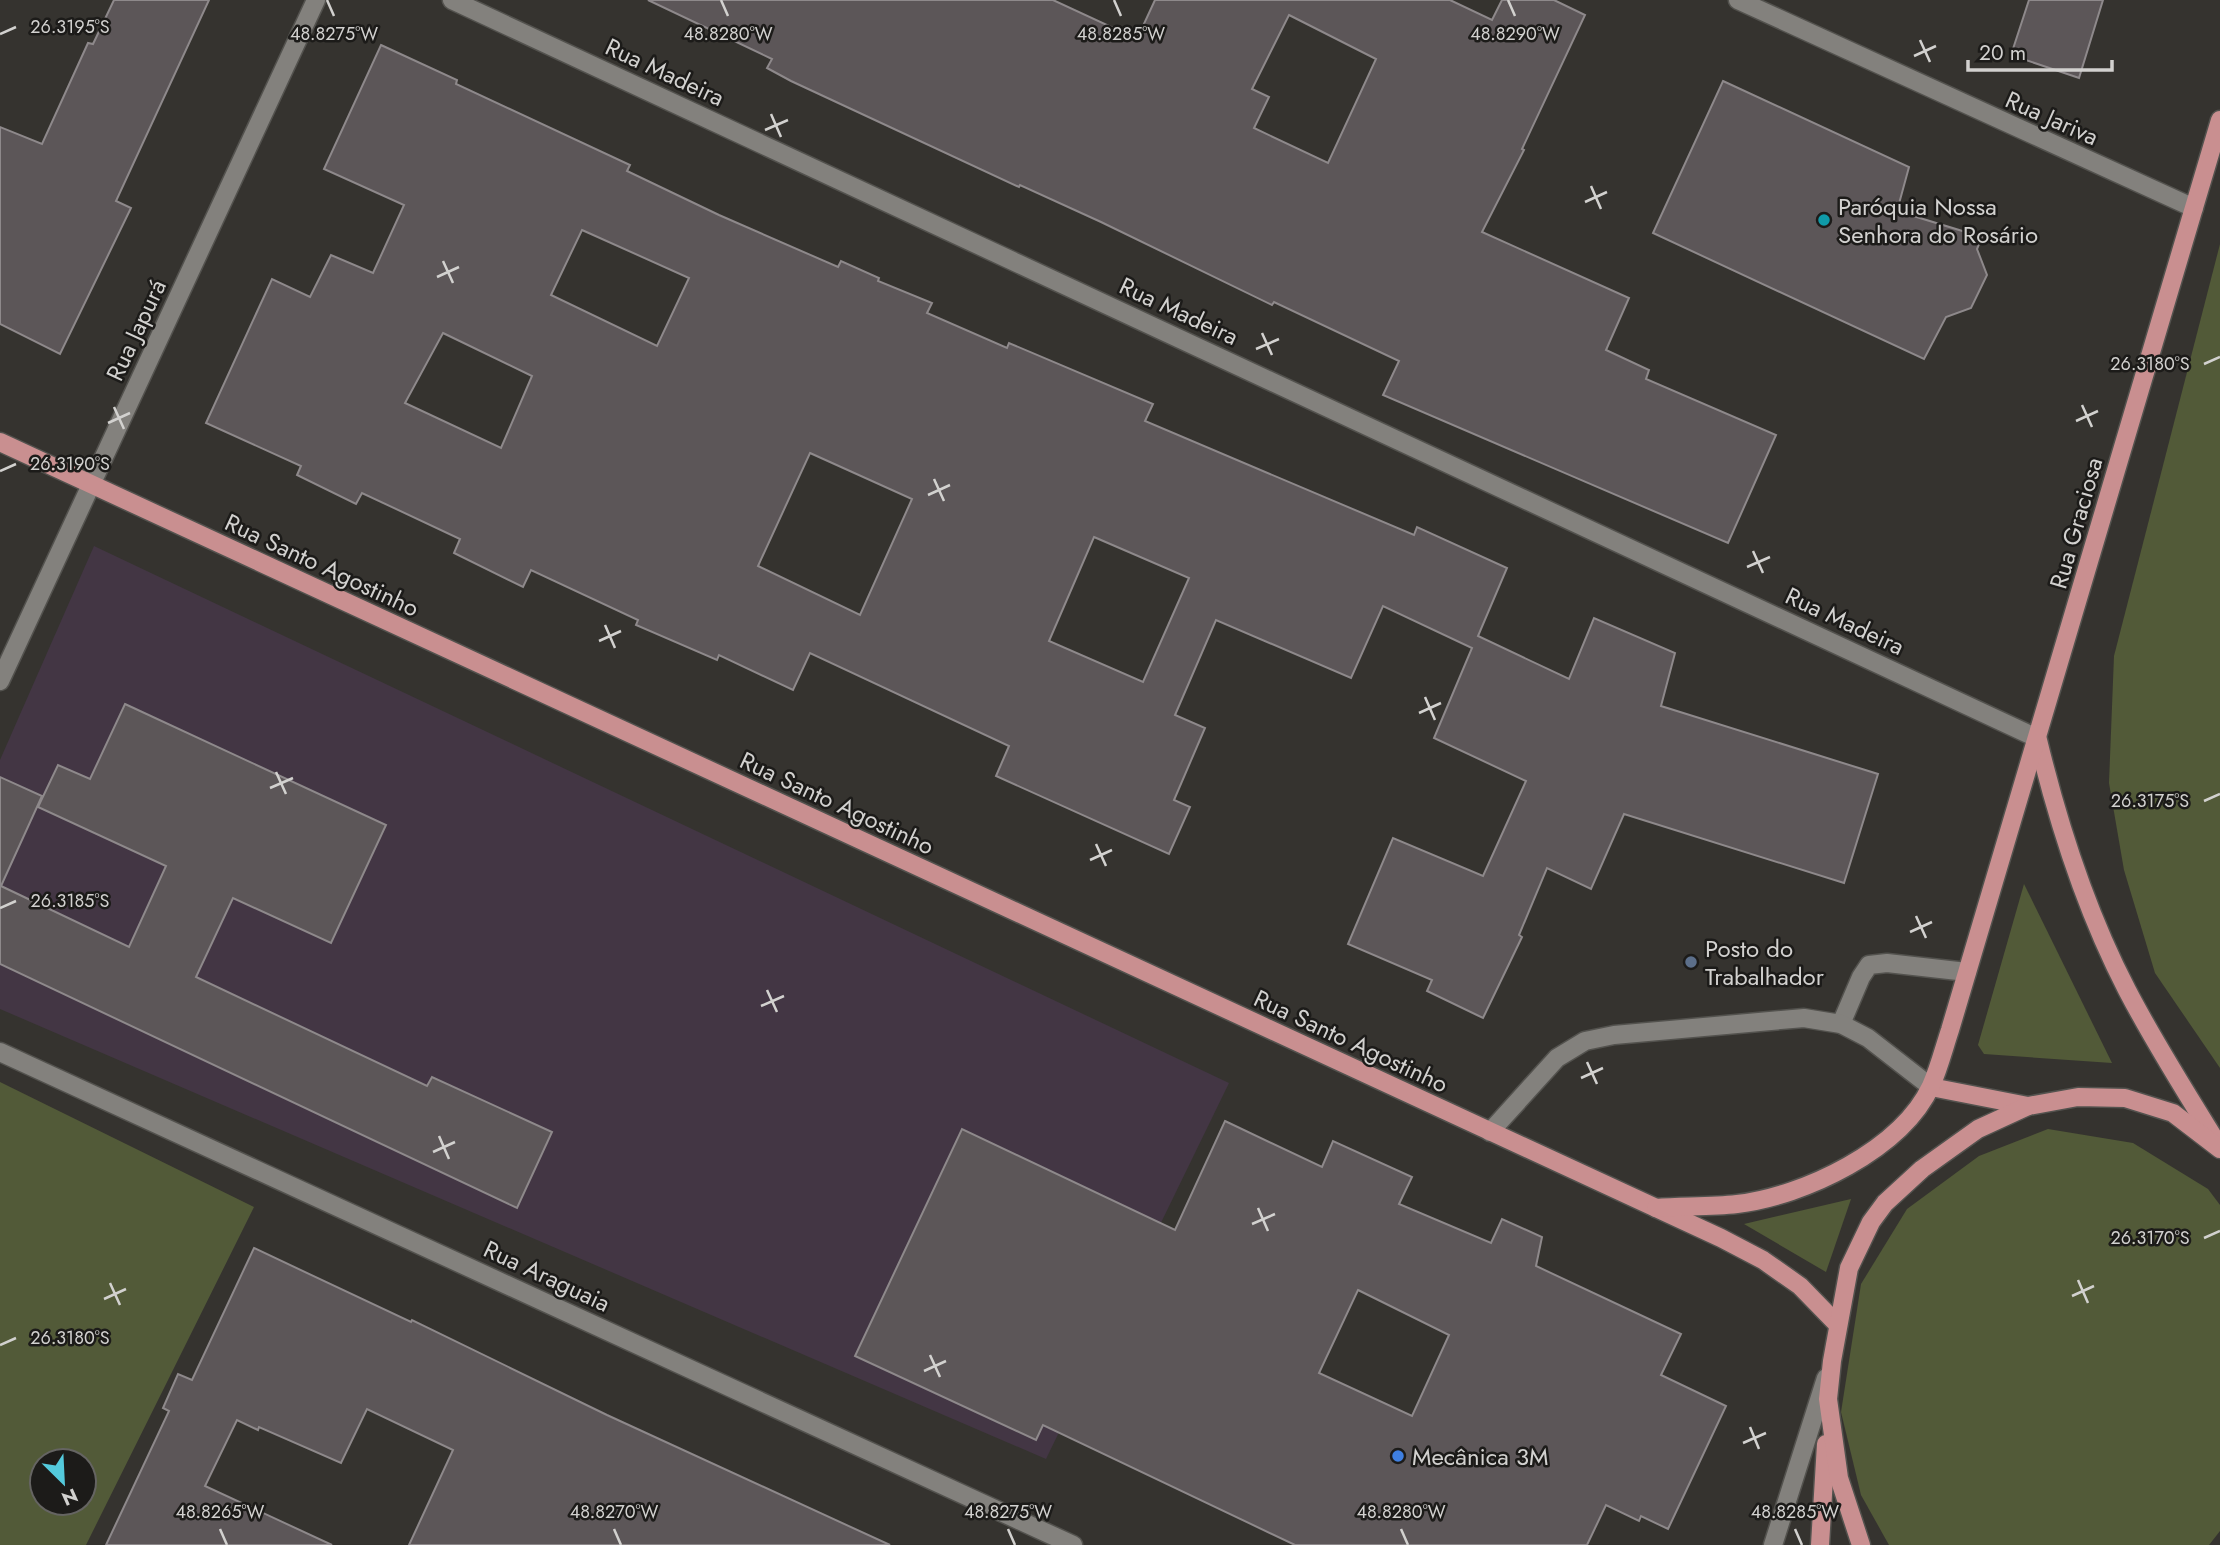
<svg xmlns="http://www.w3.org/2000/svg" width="2220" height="1545" font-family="Jost,sans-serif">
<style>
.education{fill:#433644}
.green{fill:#525a38;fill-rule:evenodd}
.building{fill:#5c5658;stroke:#8e898b;stroke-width:2;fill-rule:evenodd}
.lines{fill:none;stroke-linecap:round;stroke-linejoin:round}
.minor-casing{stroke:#53524e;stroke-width:21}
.major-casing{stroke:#53524e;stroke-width:21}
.minor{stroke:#83817d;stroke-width:18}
.major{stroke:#c98f90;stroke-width:18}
.ticks{fill:none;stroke:#d2d1cf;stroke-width:2.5}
.culture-dot{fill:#0f9aa8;stroke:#1c1b19;stroke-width:2.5}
.service-dot{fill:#5c6f8a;stroke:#1c1b19;stroke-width:2.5}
.shop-dot{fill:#3f7fe0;stroke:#1c1b19;stroke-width:2.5}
.labels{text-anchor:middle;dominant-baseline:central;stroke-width:5;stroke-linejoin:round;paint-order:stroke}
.street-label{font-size:24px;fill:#d2d1cf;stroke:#1c1b19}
.poi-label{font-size:24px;fill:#d2d1cf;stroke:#1c1b19;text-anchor:start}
.ticks-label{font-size:18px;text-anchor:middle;fill:#d2d1cf;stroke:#1c1b19;stroke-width:5;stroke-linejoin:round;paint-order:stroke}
</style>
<rect width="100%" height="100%" fill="#35332f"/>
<path class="education" d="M94 546 1229 1083 1046 1459 0 1009V760Z"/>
<g class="green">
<path d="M2220 244V1068L2155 973 2124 870 2109 783 2114 656Z"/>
<path d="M2024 884 2112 1063 1984 1054 1978 1045Z"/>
<path d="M0 1082 254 1207 86 1545H0ZM42 1461H84V1503H42Z"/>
<path d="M2048 1129 2133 1143 2208 1189 2220 1205V1531L2209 1545H1889L1861 1495 1841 1412 1861 1284 1907 1209 1979 1156Z"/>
<path d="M1851 1199 1826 1272 1744 1224Z"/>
</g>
<g class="building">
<path d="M114 0H209L116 201 131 208 60 354 0 324V127L42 144 88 43 93 44Z"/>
<path d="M648 0H1053L1137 39 1155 0H1450L1492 20 1502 0H1554L1585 15 1522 149 1524 150 1482 232 1629 298 1606 350 1649 370 1646 379 1776 435 1728 543 1383 395 1399 361 1274 302 1272 305 1101 222 1020 185 1019 187 791 81 767 68 772 59ZM1289 15 1376 59 1328 163 1254 128 1269 97 1252 89Z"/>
<path d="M2029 0H2103L2079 78 2011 55Z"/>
<path d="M381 45 457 80 456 84 630 165 627 171 719 215 838 267 841 261 879 278 878 281 932 303 927 313 1007 348 1009 343 1153 404 1145 421 1414 535 1417 527 1507 568 1478 636 1569 679 1594 618 1675 653 1661 706 1878 774 1844 883 1624 814 1591 889 1547 868 1519 935 1522 937 1483 1018 1427 991 1432 980 1348 944 1393 838 1483 876 1526 781 1434 738 1472 648 1383 606 1351 678 1216 620 1175 715 1205 728 1174 800 1190 807 1169 854 996 776 1009 746 810 653 793 690 719 655 717 660 636 625 638 620 531 570 523 587 454 553 460 539 362 493 356 504 297 475 301 466 206 423 272 279 310 297 331 255 373 273 404 205 324 169ZM582 230 689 278 657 346 551 295ZM443 333 532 376 501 448 405 403ZM810 453 912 499 860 615 758 566ZM1094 537 1189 578 1143 682 1049 641Z"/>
<path d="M1723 81 1909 167 1897 211 1982 237 1977 249 1987 275 1971 308 1946 317 1924 359 1653 233Z"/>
<path d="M125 704 386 825 331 943 233 898 196 977 427 1086 432 1077 552 1132 517 1208 0 964V777L42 796 1 886 129 947 166 866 38 807 58 765 90 779Z"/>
<path d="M1225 1121 1322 1167 1333 1141 1412 1177 1399 1204 1491 1243 1502 1219 1542 1237 1536 1266 1681 1334 1661 1375 1726 1406 1668 1529 1641 1516 1639 1521 1606 1505 1587 1545H1295L1043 1425 1036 1440 855 1356 962 1129 1175 1230ZM1358 1290 1449 1335 1412 1416 1319 1373Z"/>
<path d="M254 1248 411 1322 412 1320 607 1415 890 1545H409L453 1450 367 1409 341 1463 259 1427 258 1430 237 1420 205 1486 332 1545H106L169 1411 163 1408 178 1374 192 1380Z"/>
</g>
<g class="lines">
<defs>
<g id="minor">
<path d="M452 0 2037 738"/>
<path d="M1738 0 2194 208"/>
<path d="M0 681 316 0"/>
<path d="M1841 1024 1861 977 1869 965 1887 963 1967 972"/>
<path d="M0 1052 1073 1545"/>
<path d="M1490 1132 1557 1058 1585 1041 1614 1035 1804 1018 1841 1024 1868 1038 1931 1087"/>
<path d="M1773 1545 1826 1378"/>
</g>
<g id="major">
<path d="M0 442 1721 1238 1763 1260 1800 1286 1838 1325"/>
<path d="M2038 740C2059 827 2086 911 2127 990 2154 1042 2185 1091 2216 1141"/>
<path d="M1931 1087 2028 1106"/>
<path d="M1656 1208C1683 1206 1710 1207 1737 1204 1804 1196 1901 1150 1931 1086 1939 1068 1944 1048 1950 1030L2220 120"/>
<path d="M1820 1545 1826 1444"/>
<path d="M1861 1545 1839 1478 1828 1399 1832 1361 1849 1268 1871 1222 1885 1203 1922 1169 1978 1129 2028 1106 2078 1097 2125 1098 2173 1113 2220 1149"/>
</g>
</defs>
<use href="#minor" class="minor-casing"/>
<use href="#major" class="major-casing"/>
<use href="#minor" class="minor"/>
<use href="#major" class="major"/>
</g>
<path class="ticks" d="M327 0 334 16M721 0 728 16M1114 0 1121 16M1508 0 1515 16M0 34 16 27M1920 40 1930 62M1914 56 1936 46M771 114 781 137M765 130 788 120M1591 186 1601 209M1585 202 1607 192M443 261 453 283M437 277 459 267M1262 333 1272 355M1256 349 1279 339M2204 364 2220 357M2082 405 2092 427M114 407 124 429M2076 421 2098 411M108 423 130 413M0 471 16 464M934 479 944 501M928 495 950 485M1753 551 1763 573M1747 567 1770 557M605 625 615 648M599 641 621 631M1425 697 1435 720M1419 713 1441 703M276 772 286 794M270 788 293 778M2204 801 2220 794M1096 844 1106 866M1090 860 1112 850M0 908 16 901M1916 916 1926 938M1910 932 1932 922M767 990 777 1012M761 1006 784 996M1587 1062 1597 1084M1581 1078 1603 1068M439 1136 449 1159M433 1152 455 1142M1258 1208 1268 1231M1252 1224 1275 1214M2204 1238 2220 1231M2078 1280 2088 1303M110 1283 120 1305M2072 1296 2094 1286M104 1299 126 1289M0 1345 16 1338M930 1355 940 1377M924 1371 946 1361M1750 1427 1759 1449M1743 1443 1766 1433M220 1529 227 1545M614 1529 621 1545M1008 1529 1015 1545M1401 1529 1408 1545M1795 1529 1802 1545"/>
<circle class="culture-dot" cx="1824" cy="220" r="7"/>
<circle class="service-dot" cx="1691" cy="962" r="7"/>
<circle class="shop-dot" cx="1398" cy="1456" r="7"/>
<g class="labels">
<g class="street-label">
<text transform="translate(665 72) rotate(25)">Rua Madeira</text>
<text transform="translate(2052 118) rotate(24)">Rua Jariva</text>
<text transform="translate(1179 311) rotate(25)">Rua Madeira</text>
<text transform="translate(136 330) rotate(-65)">Rua Japurá</text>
<text transform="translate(2076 523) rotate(-74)">Rua Graciosa</text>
<text transform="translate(322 565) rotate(25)">Rua Santo Agostinho</text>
<text transform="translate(1845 621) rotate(25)">Rua Madeira</text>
<text transform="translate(837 803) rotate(25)">Rua Santo Agostinho</text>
<text transform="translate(1351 1041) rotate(25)">Rua Santo Agostinho</text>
<text transform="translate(547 1276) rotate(25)">Rua Araguaia</text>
</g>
<g class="poi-label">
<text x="1838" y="206">Paróquia Nossa<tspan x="1838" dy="28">Senhora do Rosário</tspan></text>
<text x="1705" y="948">Posto do<tspan x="1705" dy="28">Trabalhador</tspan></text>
<text x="1412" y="1456">Mecânica 3M</text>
</g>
</g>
<g class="ticks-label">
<text x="70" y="33">26.3195°S</text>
<text x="334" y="40">48.8275°W</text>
<text x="728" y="40">48.8280°W</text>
<text x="1121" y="40">48.8285°W</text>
<text x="1515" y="40">48.8290°W</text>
<text x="2150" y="370">26.3180°S</text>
<text x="70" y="470">26.3190°S</text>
<text x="2150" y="807">26.3175°S</text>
<text x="70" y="907">26.3185°S</text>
<text x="2150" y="1244">26.3170°S</text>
<text x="70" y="1344">26.3180°S</text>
<text x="220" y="1518">48.8265°W</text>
<text x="614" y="1518">48.8270°W</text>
<text x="1008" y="1518">48.8275°W</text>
<text x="1401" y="1518">48.8280°W</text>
<text x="1795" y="1518">48.8285°W</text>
</g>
<g transform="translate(63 1482) rotate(156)"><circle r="33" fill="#1c1b19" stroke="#656462" stroke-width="2"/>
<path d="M0-5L12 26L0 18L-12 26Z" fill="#54cadc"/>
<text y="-10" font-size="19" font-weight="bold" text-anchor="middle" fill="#d2d1cf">N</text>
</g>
<path d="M1968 60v10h144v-10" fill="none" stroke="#d2d1cf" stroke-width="3.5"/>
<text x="1979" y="60" font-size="21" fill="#d2d1cf" stroke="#1c1b19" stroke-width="5" paint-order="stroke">20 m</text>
</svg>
